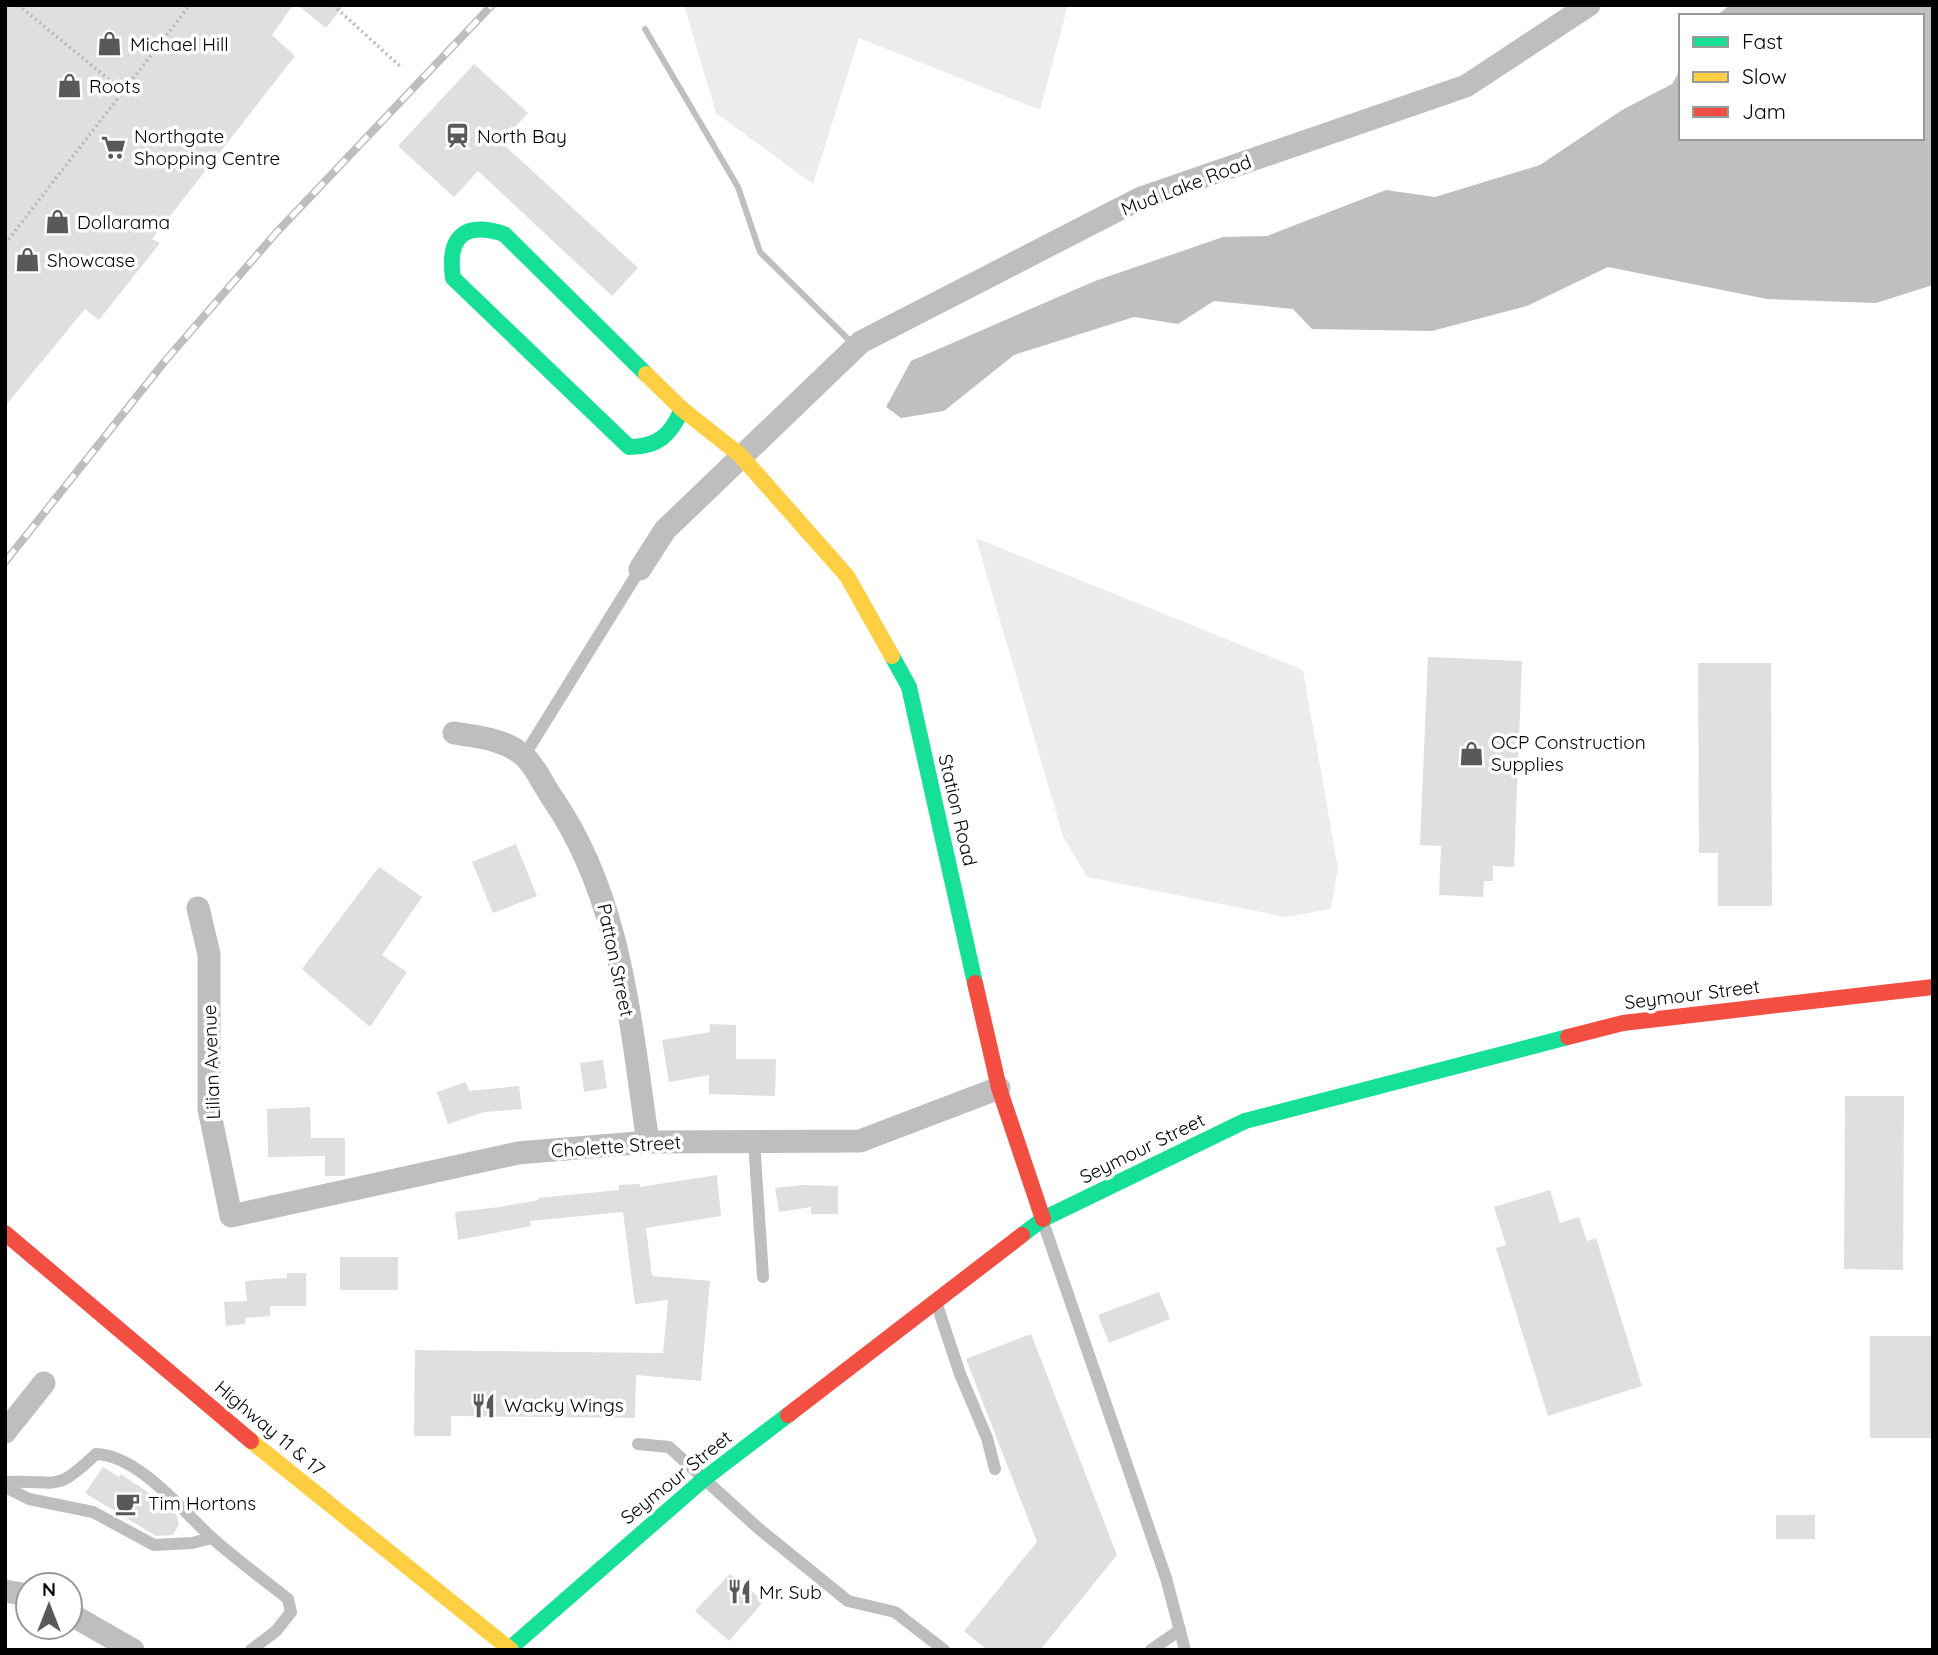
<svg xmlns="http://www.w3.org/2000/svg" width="1938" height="1655" font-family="Quicksand,sans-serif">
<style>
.green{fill:#ececec}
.water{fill:#bfbfbf}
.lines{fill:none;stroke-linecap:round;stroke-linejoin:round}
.stream{stroke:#bfbfbf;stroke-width:6}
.building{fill:#dfdfdf}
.path{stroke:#b9b9b9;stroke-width:3.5;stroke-dasharray:2 3.5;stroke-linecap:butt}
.lane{stroke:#bebebe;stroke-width:12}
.street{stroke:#bebebe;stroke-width:23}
.fast{stroke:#16e098;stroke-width:16}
.slow{stroke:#ffcf43;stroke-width:16}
.jam{stroke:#f24e42;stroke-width:16}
.rail-casing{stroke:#bebebe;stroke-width:8}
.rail{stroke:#fff;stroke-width:5;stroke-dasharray:16;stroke-linecap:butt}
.labels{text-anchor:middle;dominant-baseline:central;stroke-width:7;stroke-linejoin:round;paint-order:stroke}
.poi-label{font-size:19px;fill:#000;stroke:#fff;text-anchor:start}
.street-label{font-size:19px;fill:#000;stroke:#fff}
</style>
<rect width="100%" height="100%" fill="#fff"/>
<g class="green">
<path d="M684 5H1068L1040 110 859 38 813 184 716 113Z"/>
<path d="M976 538 1303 670 1338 868 1331 909 1285 917 1087 877 1063 836Z"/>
</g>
<path class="water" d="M1730 5H1933V285L1876 303 1767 299 1608 267 1527 306 1432 331 1312 329 1293 309 1214 301 1178 324 1134 317 1014 355 944 411 901 418 886 407 911 361 1095 281 1223 237 1267 236 1386 190 1435 197 1540 165 1622 110 1672 84 1681 69V138H1922V16H1716Z"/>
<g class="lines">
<path class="stream" d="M645 29 738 187 760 252 849 340"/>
</g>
<g class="building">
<path d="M5 5H293L272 35 295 56 152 239 160 243 99 320 85 309 5 406Z"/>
<path d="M298 5H344L326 28Z"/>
<path d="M474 64 528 113 501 142 638 268 612 296 478 171 454 197 398 146Z"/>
<path d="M1428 657 1522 661 1514 867 1493 866V881H1484L1483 897 1439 895 1441 846 1420 845Z"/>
<path d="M1698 663H1771L1772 906H1718V853H1699Z"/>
<path d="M516 844 537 896 493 913 472 862Z"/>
<path d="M379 867 422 897 382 955 407 972 370 1027 302 969Z"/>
<path d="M710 1024 736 1025V1059H776L775 1096 709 1094V1075L669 1082 662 1040 710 1032Z"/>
<path d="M603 1060 607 1088 584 1092 580 1063Z"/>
<path d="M466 1082 469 1091 519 1086 522 1109 485 1112 448 1124 437 1092Z"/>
<path d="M1845 1096H1904L1903 1270 1844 1269Z"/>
<path d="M310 1107 311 1138H345V1176H325V1156L268 1157 267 1109Z"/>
<path d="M717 1175 721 1216 646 1228 652 1276 710 1281 701 1381 636 1375 635 1418 451 1416V1436H414L415 1350 663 1353 668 1300 635 1304 623 1212 530 1221 531 1226 458 1240 455 1212 500 1207 539 1200 538 1198 619 1190V1185L640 1184V1187Z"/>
<path d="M802 1185 838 1186V1214H811V1207L779 1212 775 1188Z"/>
<path d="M1550 1190 1560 1223 1579 1217 1587 1241 1596 1238 1642 1386 1548 1416 1496 1248 1506 1245 1494 1207Z"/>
<rect x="340" y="1257" width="58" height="33"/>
<path d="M287 1273H306V1306H270V1316L245 1318V1324L226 1326 224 1302 247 1301 245 1281 287 1278Z"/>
<path d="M1159 1292 1170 1319 1109 1343 1098 1315Z"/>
<path d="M1031 1334 1117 1555 1040 1650H987L964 1631 1037 1542 966 1359Z"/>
<rect x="1870" y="1336" width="61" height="102"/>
<path d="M103 1467 119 1477 121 1474 168 1506 177 1516 179 1524 173 1535 156 1536 85 1493Z"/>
<rect x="1776" y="1515" width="39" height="24"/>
<path d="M730 1574 764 1601 729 1641 695 1611Z"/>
</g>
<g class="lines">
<g class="path">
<path d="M18 5 122 90"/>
<path d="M333 5 402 68"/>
<path d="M5 244 190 5"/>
</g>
<g class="lane">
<path d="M524 756 640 569"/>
<path d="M754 1141 763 1277"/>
<path d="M1043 1222 1166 1578 1185 1650"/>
<path d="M937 1305 960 1374 987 1438 995 1469"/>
<path d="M638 1444 669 1447 758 1528 848 1601 895 1612 944 1650"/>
<path d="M5 1482C59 1479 53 1495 96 1454 138 1455 183 1511 212 1538 236 1559 263 1579 288 1599L291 1612 276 1631 251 1650"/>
<path d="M5 1487 29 1499 93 1512 154 1545 192 1543 212 1538"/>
<path d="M1151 1650 1180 1630"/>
</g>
<g class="street">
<path d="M640 569 665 530 861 342 1141 198 1466 86 1589 5"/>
<path d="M454 733C477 737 506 739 524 756 535 766 543 784 551 796 622 898 630 1022 648 1142"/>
<path d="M198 908 209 954V1109L231 1216 518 1153 648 1142 860 1141 999 1088"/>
<path d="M5 1432 44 1383"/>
<path d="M5 1591 28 1595"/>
<path d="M70 1614 133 1650"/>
</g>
<g class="fast">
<path d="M646 374 504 234C464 221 447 237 453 278L629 447C658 447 671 435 682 409"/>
<path d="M892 656 909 687 975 983"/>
<path d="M1022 1235 1043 1219 1245 1121 1568 1037"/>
<path d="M508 1650 704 1479 788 1415"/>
</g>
<g class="slow">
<path d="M646 374 682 409 740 455 847 576 892 656"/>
<path d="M251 1441 511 1650"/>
</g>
<g class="jam">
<path d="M975 983 999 1088 1043 1219"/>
<path d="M1568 1037 1623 1023 1933 987"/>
<path d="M5 1233 251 1441"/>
<path d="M788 1415 1022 1235"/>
</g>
<defs>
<path id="rail" d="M5 562 165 361 276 233 492 5"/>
</defs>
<use href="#rail" class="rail-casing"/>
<use href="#rail" class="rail"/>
</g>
<defs>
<symbol id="shop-bare" viewBox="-9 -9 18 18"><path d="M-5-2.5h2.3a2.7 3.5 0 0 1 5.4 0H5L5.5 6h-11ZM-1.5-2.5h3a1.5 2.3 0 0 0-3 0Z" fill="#595959" stroke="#fff" stroke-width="2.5" paint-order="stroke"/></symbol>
<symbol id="station-bare" viewBox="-9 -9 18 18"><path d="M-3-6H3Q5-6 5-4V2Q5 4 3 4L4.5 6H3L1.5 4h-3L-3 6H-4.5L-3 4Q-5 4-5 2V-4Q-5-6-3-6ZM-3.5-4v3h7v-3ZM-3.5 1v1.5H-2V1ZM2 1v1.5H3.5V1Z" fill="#595959" stroke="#fff" stroke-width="2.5" paint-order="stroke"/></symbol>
<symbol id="supermarket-bare" viewBox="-9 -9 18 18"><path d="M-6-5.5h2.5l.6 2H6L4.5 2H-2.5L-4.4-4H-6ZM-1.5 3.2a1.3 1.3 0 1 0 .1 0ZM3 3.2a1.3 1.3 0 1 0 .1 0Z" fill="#595959" stroke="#fff" stroke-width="2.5" paint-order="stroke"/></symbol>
<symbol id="restaurant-bare" viewBox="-9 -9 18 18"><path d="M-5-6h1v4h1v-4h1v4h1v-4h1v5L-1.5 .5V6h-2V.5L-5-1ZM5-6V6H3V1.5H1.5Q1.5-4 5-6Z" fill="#595959" stroke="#fff" stroke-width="2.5" paint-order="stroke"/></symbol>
<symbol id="cafe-bare" viewBox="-9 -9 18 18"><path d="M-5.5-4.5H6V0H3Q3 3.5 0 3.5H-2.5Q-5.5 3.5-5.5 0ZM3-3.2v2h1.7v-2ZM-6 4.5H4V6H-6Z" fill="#595959" stroke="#fff" stroke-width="2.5" paint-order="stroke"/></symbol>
</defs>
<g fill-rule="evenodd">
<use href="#shop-bare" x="92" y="26" width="35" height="35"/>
<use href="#shop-bare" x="52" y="68" width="35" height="35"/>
<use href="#station-bare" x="440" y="118" width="35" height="35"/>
<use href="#supermarket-bare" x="96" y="130" width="35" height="35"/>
<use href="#shop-bare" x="40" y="204" width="35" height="35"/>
<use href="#shop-bare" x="10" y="242" width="35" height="35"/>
<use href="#shop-bare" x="1454" y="736" width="35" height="35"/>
<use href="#restaurant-bare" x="466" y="1388" width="35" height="35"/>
<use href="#cafe-bare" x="110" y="1486" width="35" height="35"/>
<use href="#restaurant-bare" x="722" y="1574" width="35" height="35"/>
</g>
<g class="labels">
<g class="poi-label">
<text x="130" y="44">Michael Hill</text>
<text x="89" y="86">Roots</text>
<text x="134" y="136">Northgate<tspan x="134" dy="22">Shopping Centre</tspan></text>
<text x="477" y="136">North Bay</text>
<text x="77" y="222">Dollarama</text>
<text x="47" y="260">Showcase</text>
<text x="1491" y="742">OCP Construction<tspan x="1491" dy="22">Supplies</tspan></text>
<text x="504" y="1405">Wacky Wings</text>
<text x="148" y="1503">Tim Hortons</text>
<text x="759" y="1592">Mr. Sub</text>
</g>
<g class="street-label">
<text transform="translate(1186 185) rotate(-21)">Mud Lake Road</text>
<text transform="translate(958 810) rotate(77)">Station Road</text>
<text transform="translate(616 960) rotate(78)">Patton Street</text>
<text transform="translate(1692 994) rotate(-7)">Seymour Street</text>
<text transform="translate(211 1062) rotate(-92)">Lilian Avenue</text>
<text transform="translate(616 1146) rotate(-4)">Cholette Street</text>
<text transform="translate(1142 1148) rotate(-26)">Seymour Street</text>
<text transform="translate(270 1428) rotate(40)">Highway 11 &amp; 17</text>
<text transform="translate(676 1477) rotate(-39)">Seymour Street</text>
</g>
</g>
<rect width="1938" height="1655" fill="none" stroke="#000000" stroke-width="14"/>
<rect x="1679" y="14" width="245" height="126" fill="#ffffff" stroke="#999999" stroke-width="2"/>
<rect x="1693" y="37" width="35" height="10" fill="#16e098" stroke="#999999" stroke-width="2"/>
<text x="1742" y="49" font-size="21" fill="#000000">Fast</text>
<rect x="1693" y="72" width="35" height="10" fill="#ffcf43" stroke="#999999" stroke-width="2"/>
<text x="1742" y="84" font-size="21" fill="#000000">Slow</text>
<rect x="1693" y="107" width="35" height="10" fill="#f24e42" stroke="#999999" stroke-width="2"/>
<text x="1742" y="119" font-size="21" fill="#000000">Jam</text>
<g transform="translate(49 1606)"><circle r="33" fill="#ffffff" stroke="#999999" stroke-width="2"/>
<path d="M0-5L12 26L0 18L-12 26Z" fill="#595959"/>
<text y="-10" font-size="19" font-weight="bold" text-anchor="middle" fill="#000000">N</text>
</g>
</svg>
